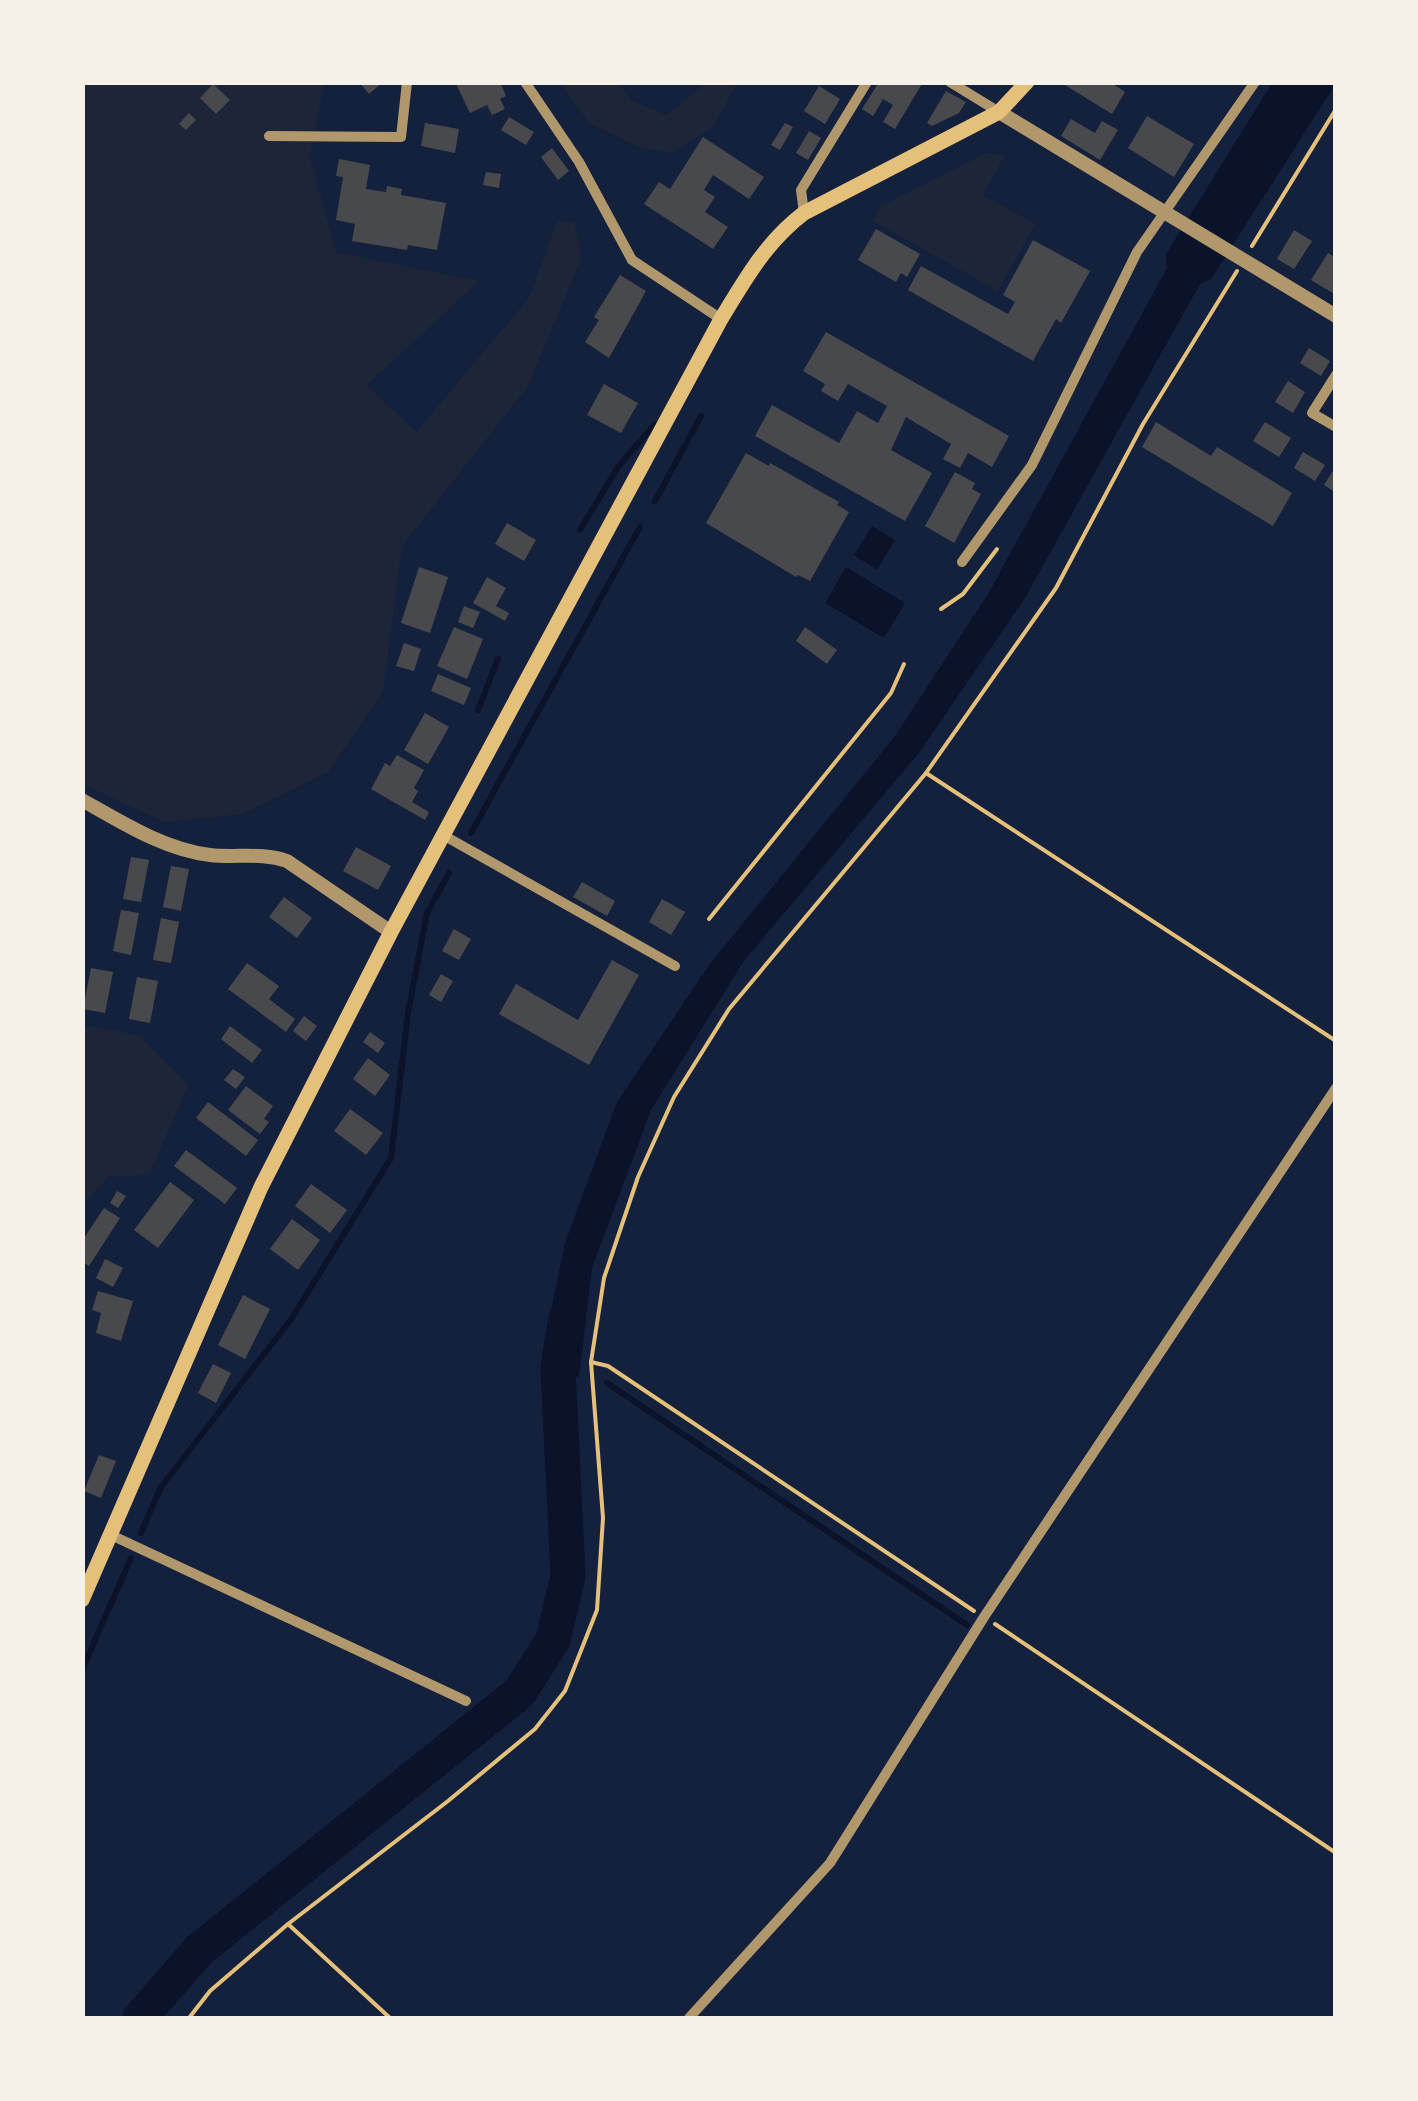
<svg xmlns="http://www.w3.org/2000/svg" width="1418" height="2101" font-family="Arial,sans-serif">
<style>
.green{fill:#1d2539}
.water{fill:#0b132b}
.lines{fill:none;stroke-linecap:round;stroke-linejoin:round}
.stream{stroke:#0b132b;stroke-width:6}
.river{stroke:#0b132b;stroke-width:35}
.building{fill:#48494c}
.path{stroke:#e5c07b;stroke-width:4}
.minor{stroke:#b1986c;stroke-width:10}
.tertiary{stroke:#b1986c;stroke-width:14}
.secondary{stroke:#e5c07b;stroke-width:15}
</style>
<rect width="100%" height="100%" fill="#14213d"/>
<g class="green">
<path d="M83 83H324L310 157 336 252 479 281 367 385 416 432 529 298 558 219 575 224 581 259 528 386 402 546 383 691 328 772 242 814 164 822 83 784Z"/>
<path d="M561 83H618L632 101 667 115 706 83H736V86L712 128 670 153 641 148 589 123Z"/>
<path d="M987 153 1005 155 983 195 1035 224 998 291 873 221 880 207Z"/>
<path d="M83 1025 138 1035 188 1085 149 1175 108 1177 83 1205Z"/>
</g>
<g class="water">
<path d="M1272 83 1335 85 1211 279 1200 284 1025 598 919 753 744 961 651 1110 592 1268 579 1378 542 1354 565 1243 617 1102 709 965 895 736 988 594 1167 268 1166 254Z"/>
<path d="M872 526 895 540 877 570 854 555Z"/>
<path d="M846 567 905 603 884 638 825 603Z"/>
</g>
<g class="lines">
<g class="stream">
<path d="M655 501 701 416"/>
<path d="M580 530 618 467 654 425"/>
<path d="M478 710 498 659"/>
<path d="M471 833 640 527"/>
<path d="M607 1383 967 1625"/>
<path d="M141 1533 161 1487 292 1318 391 1158 408 1013 427 913 449 873"/>
<path d="M82 1670 131 1558"/>
</g>
<path class="river" d="M140 2018 199 1950 519 1693 553 1640 568 1576 558 1368 566 1317"/>
</g>
<g class="building">
<path d="M359 82H383L369 94Z"/>
<path d="M460 82H500L506 96 500 99 505 109 492 115 487 105 470 113 456 84Z"/>
<path d="M879 82H923L895 129 883 122 893 105 883 99 873 116 862 109Z"/>
<path d="M1060 82H1110L1125 92 1112 114Z"/>
<path d="M213 84 230 100 216 114 200 98Z"/>
<path d="M819 86 840 99 825 124 804 111Z"/>
<path d="M946 91 966 102 959 113 932 126 927 123Z"/>
<path d="M189 113 196 120 186 130 179 124Z"/>
<path d="M1147 116 1194 144 1174 177 1128 148Z"/>
<path d="M509 117 534 132 526 145 501 130Z"/>
<path d="M1071 119 1095 133 1102 121 1118 130 1100 160 1061 136Z"/>
<path d="M425 123 459 129 455 153 421 146Z"/>
<path d="M785 123 793 127 780 150 771 145Z"/>
<path d="M809 131 821 138 808 160 796 153Z"/>
<path d="M703 137 764 177 749 199 713 175 704 190 715 197 705 212 728 227 713 249 644 204 659 182 670 189Z"/>
<path d="M552 148 569 171 558 180 541 157Z"/>
<path d="M339 159 370 165 366 189 386 192 387 186 402 189 401 195 446 203 437 250 408 245 407 250 352 241 355 224 336 220 343 177 336 176Z"/>
<path d="M486 172 501 174 499 188 483 185Z"/>
<path d="M876 229 920 254 907 277 901 273 896 282 858 260Z"/>
<path d="M1294 230 1312 241 1294 269 1277 259Z"/>
<path d="M1033 240 1090 271 1061 323 1056 319 1033 361 908 290 921 266 1008 314 1015 302 1003 295Z"/>
<path d="M1328 253 1336 258V295L1311 280Z"/>
<path d="M620 275 646 291 609 358 585 342 599 320 594 317Z"/>
<path d="M826 332 1009 436 992 467 968 453 960 468 943 459 951 444 906 417 891 450 932 473 905 521 755 436 772 405 839 443 857 411 878 423 887 406 848 384 838 401 821 391 825 384 803 371Z"/>
<path d="M1309 348 1330 361 1321 376 1300 363Z"/>
<path d="M1288 381 1305 392 1293 413 1275 402Z"/>
<path d="M604 384 638 403 621 433 587 415Z"/>
<path d="M1156 422 1211 456 1217 447 1292 493 1273 526 1142 447Z"/>
<path d="M1265 422 1291 438 1279 457 1253 441Z"/>
<path d="M1303 452 1325 465 1315 481 1294 468Z"/>
<path d="M746 453 769 466 770 463 839 502 837 505 849 512 810 581 798 575 796 577 706 523Z"/>
<path d="M1336 466V493L1324 485Z"/>
<path d="M955 472 975 483 972 489 981 494 954 543 925 526Z"/>
<path d="M507 523 536 540 524 561 495 544Z"/>
<path d="M419 567 448 577 430 633 401 623Z"/>
<path d="M487 577 506 588 496 606 509 613 505 621 473 603Z"/>
<path d="M464 606 480 612 473 628 458 622Z"/>
<path d="M454 627 483 639 467 679 437 666Z"/>
<path d="M805 627 837 650 827 664 796 641Z"/>
<path d="M404 643 421 649 414 671 396 666Z"/>
<path d="M438 674 471 688 464 705 431 691Z"/>
<path d="M425 713 449 727 428 764 404 750Z"/>
<path d="M397 755 424 770 414 788 418 791 412 802 429 812 425 820 371 789 385 763 390 766Z"/>
<path d="M356 847 391 866 378 890 343 871Z"/>
<path d="M131 857 149 860 141 902 123 899Z"/>
<path d="M171 866 189 869 181 911 163 907Z"/>
<path d="M582 882 615 901 607 916 573 897Z"/>
<path d="M284 897 312 918 297 938 269 917Z"/>
<path d="M662 899 685 912 671 935 649 922Z"/>
<path d="M121 910 139 913 131 955 113 951Z"/>
<path d="M161 918 179 922 171 963 153 960Z"/>
<path d="M454 929 471 939 459 960 442 951Z"/>
<path d="M612 960 639 975 589 1065 499 1014 516 984 578 1020Z"/>
<path d="M247 963 279 986 269 999 295 1019 286 1032 228 989Z"/>
<path d="M91 968 113 972 105 1013 83 1009Z"/>
<path d="M441 974 453 981 441 1002 429 995Z"/>
<path d="M137 977 158 981 150 1023 129 1019Z"/>
<path d="M304 1016 317 1026 306 1041 293 1031Z"/>
<path d="M230 1026 262 1050 252 1063 221 1039Z"/>
<path d="M370 1032 385 1043 378 1053 363 1042Z"/>
<path d="M368 1058 390 1075 375 1096 353 1079Z"/>
<path d="M233 1069 245 1077 236 1089 224 1080Z"/>
<path d="M246 1086 273 1106 264 1119 269 1122 260 1134 228 1110Z"/>
<path d="M208 1102 258 1140 246 1156 196 1118Z"/>
<path d="M350 1109 383 1133 366 1155 334 1131Z"/>
<path d="M186 1150 237 1188 225 1204 174 1166Z"/>
<path d="M170 1182 194 1200 158 1248 134 1230Z"/>
<path d="M311 1184 347 1210 330 1233 295 1206Z"/>
<path d="M117 1191 126 1196 118 1208 110 1203Z"/>
<path d="M104 1208 120 1218 89 1266 82 1261V1241Z"/>
<path d="M292 1219 320 1240 298 1270 270 1249Z"/>
<path d="M105 1259 123 1268 113 1287 96 1278Z"/>
<path d="M98 1291 133 1301 121 1341 96 1333 101 1313 92 1310Z"/>
<path d="M243 1295 270 1309 245 1359 218 1345Z"/>
<path d="M213 1364 231 1373 216 1403 198 1393Z"/>
<path d="M99 1455 116 1461 101 1498 84 1491Z"/>
</g>
<g class="lines">
<g class="path">
<path d="M1252 246 1336 109"/>
<path d="M941 609 963 594 997 549"/>
<path d="M926 773 1336 1041"/>
<path d="M709 919 891 693 904 664"/>
<path d="M591 1362 608 1366 974 1611"/>
<path d="M995 1624 1336 1853"/>
<path d="M288 1924 390 2018"/>
<path d="M189 2018 210 1991 288 1924 448 1801 535 1729 565 1691 597 1610 603 1518 591 1362 604 1278 638 1177 674 1097 729 1009 926 773 1056 588 1143 424 1237 271"/>
</g>
<g class="minor">
<path d="M525 82 579 162 632 260 721 319"/>
<path d="M950 82 999 112"/>
<path d="M269 136 401 137 407 82"/>
<path d="M804 213 801 190 867 82"/>
<path d="M1336 375 1312 413 1336 427"/>
<path d="M962 562 1032 465 1137 252 1255 82"/>
<path d="M443 835 675 966"/>
<path d="M111 1535 466 1701"/>
<path d="M689 2018 830 1863 984 1617 1336 1088"/>
</g>
<g class="tertiary">
<path d="M999 112 1336 316"/>
<path d="M82 800C121 822 165 850 210 855 237 858 261 852 287 861L391 932"/>
</g>
<path class="secondary" d="M82 1600 261 1187 391 932 721 319C746 278 766 242 804 213L999 112 1027 82"/>
</g>
<rect width="1418" height="2101" fill="none" stroke="#f6f1e7" stroke-width="170"/>
</svg>
